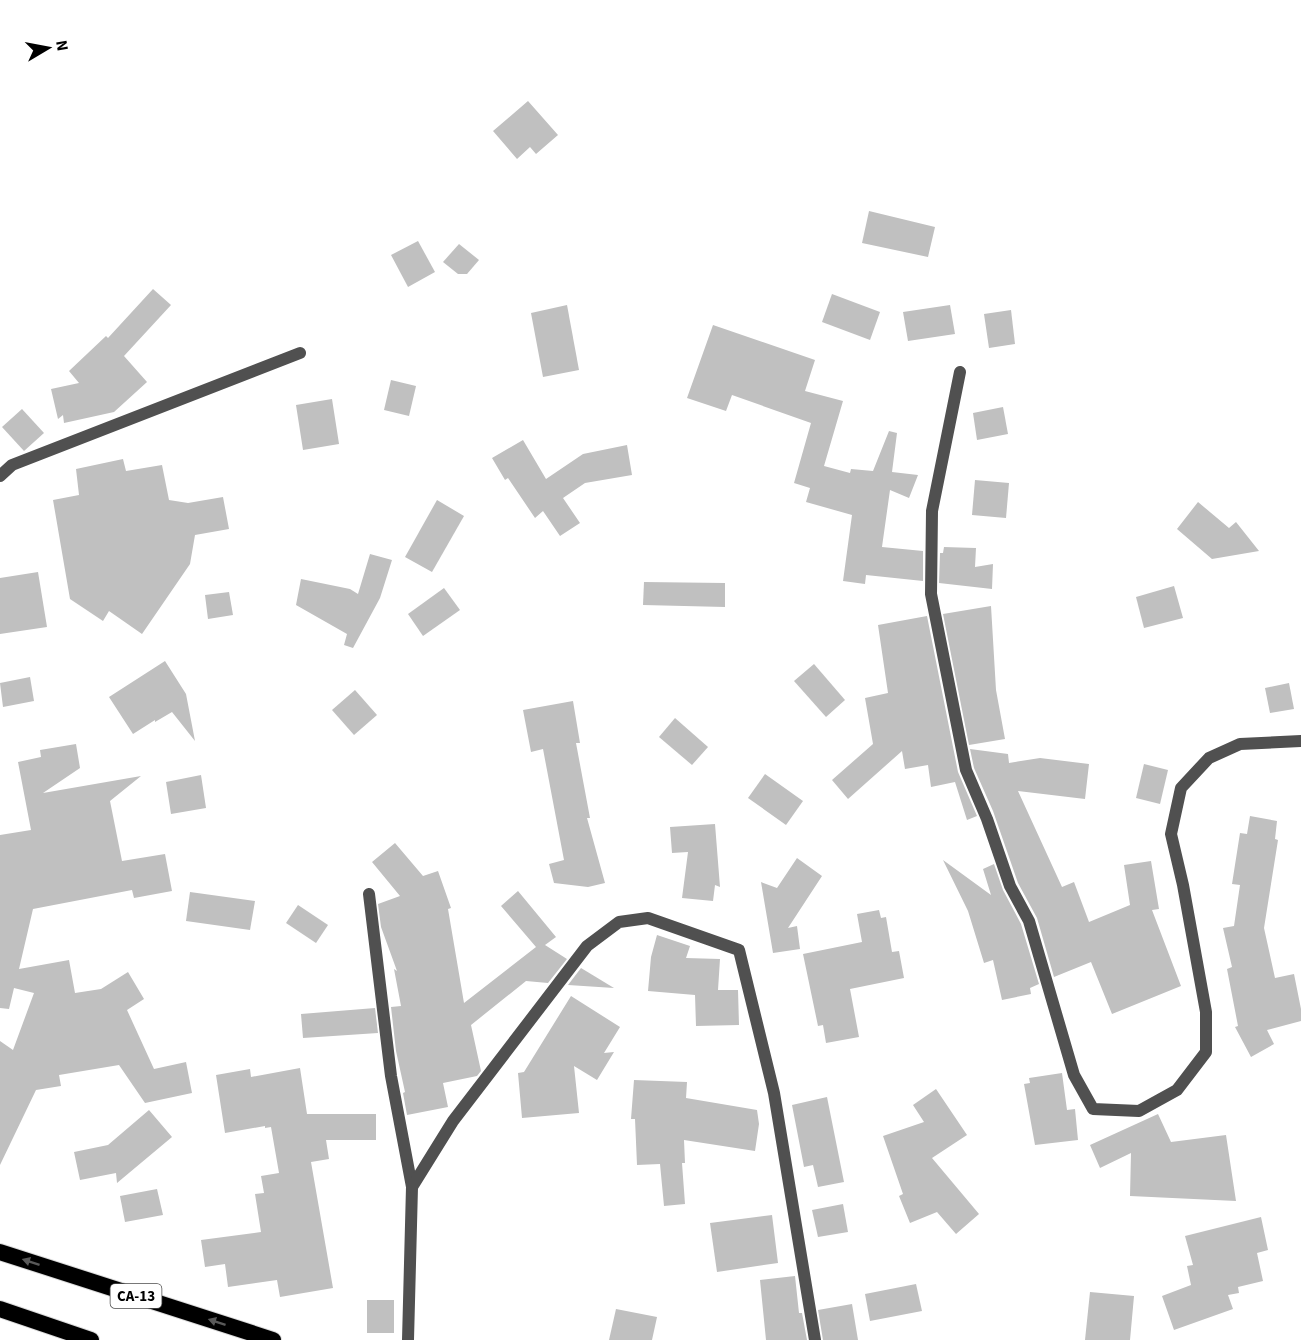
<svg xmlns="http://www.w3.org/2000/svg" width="1301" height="1340" font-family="'Source Sans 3',sans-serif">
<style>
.building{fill:#c0c0c0}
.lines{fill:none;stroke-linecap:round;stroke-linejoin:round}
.trunk-casing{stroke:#dbdbdb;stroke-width:18}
.minor{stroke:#505050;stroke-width:12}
.trunk{stroke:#000;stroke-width:16}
.oneway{fill:#595959}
.labels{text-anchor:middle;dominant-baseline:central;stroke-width:4.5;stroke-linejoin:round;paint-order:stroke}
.shield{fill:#fff;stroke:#4c4c4c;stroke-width:1.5}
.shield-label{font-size:15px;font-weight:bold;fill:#000}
</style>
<rect width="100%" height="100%" fill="#fff"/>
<g class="building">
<path d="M528 101 558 135 536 154 530 147 517 159 493 131Z"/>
<path d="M869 211 935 227 928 257 862 243Z"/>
<path d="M418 241 435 272 408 287 391 255Z"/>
<path d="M459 244 479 260 467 274H458L443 262Z"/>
<path d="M153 289 171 305 124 356 147 382 114 412 64 423 63 415 58 419 51 389 79 383 69 371 106 336 108 338Z"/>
<path d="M832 294 880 312 870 340 822 322Z"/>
<path d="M567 305 579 370 543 377 531 313Z"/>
<path d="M950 305 955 334 908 341 903 312Z"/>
<path d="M1011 310 1015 344 989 348 984 314Z"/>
<path d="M713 325 815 360 805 391 843 401 824 466 850 473 851 469 873 471 889 431 897 433 892 472 918 475 909 498 890 490 882 547 923 551V581L866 575 865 584 843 581 852 515 806 502 810 488 794 483 811 423 732 395 726 411 687 398Z"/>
<path d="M391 380 416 386 409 416 384 410Z"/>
<path d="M332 399 339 444 303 450 296 405Z"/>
<path d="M1003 407 1008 434 977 440 973 413Z"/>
<path d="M22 409 44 433 24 451 2 427Z"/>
<path d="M523 440 546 479 583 454 627 445 632 475 585 483 563 498 580 523 560 536 543 511 535 518 508 478 505 480 492 458Z"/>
<path d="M123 459 126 471 162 465 169 500 188 503 223 497 229 529 195 535 190 564 142 634 109 611 103 621 70 599 53 500 79 495 76 469Z"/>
<path d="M975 480 1009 483 1006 518 972 515Z"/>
<path d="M437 500 464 516 432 572 405 557Z"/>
<path d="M1198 502 1229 528 1236 522 1259 551 1212 559 1177 529Z"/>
<path d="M944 547 976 548 975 567 993 564 992 589 939 583 940 553H943Z"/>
<path d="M370 554 392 560 380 598 353 648 344 645 347 634 296 605 301 579 350 589 358 594Z"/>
<path d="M38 572 47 627 0 634V578Z"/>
<path d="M644 582 725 583V607L643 605Z"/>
<path d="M1174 586 1183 618 1144 628 1136 597Z"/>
<path d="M444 588 460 610 423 636 408 614Z"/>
<path d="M229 592 233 615 208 619 205 595Z"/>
<path d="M991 606 996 690 1005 739 969 745 943 614Z"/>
<path d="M927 616 958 772 977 816 967 820 955 782 931 787 928 765 905 769 902 751 848 799 832 780 873 744 865 698 888 693 878 625Z"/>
<path d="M165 661 186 694 195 741 172 712 155 722V720L133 734 109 697Z"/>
<path d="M814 664 845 700 826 717 794 681Z"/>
<path d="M30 677 34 701 3 707 0 683Z"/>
<path d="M1289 683 1294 709 1270 713 1265 688Z"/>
<path d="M355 690 377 715 354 735 332 710Z"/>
<path d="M573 701 580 743H576L590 818H587L605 883 588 887 554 883 549 864 564 860 543 749 531 752 523 710Z"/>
<path d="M675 718 708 747 692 765 659 737Z"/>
<path d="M76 744 80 768 43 793 141 776 110 801 122 861 165 854 172 891 134 898 132 890 33 909 19 969 69 960 75 993 101 989 128 972 144 999 127 1010 154 1069 186 1062 192 1093 145 1103 119 1065 59 1075 61 1086 36 1090 0 1165V1041L13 1050 34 993 14 988 9 1009 0 1008V835L31 830 18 762 41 757 40 750Z"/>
<path d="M970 749 1008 754 1009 763 1040 758 1089 764 1085 799 1018 791 1062 887 1074 882 1089 922 1130 905 1124 865 1151 861 1159 909 1152 910 1181 986 1112 1014 1091 962 1054 977 1037 918 1018 883 993 811 974 768Z"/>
<path d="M1144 764 1168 770 1160 804 1136 798Z"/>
<path d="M765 774 803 801 786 825 748 798Z"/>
<path d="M201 775 206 808 171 814 166 782Z"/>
<path d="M1250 816 1277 821 1275 839 1278 840 1264 928 1275 978 1294 974 1301 1009V1021L1267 1030 1274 1044 1251 1057 1235 1027 1238 1026 1227 969 1232 967 1223 928 1234 926 1240 885 1232 884 1240 833 1247 834Z"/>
<path d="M715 824 720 887 715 885 713 901 682 898 688 852 672 853 670 827Z"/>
<path d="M395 843 423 876 438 871 451 908 448 909 464 1003 536 947 501 906 518 891 556 937 545 945 567 959 548 983 526 981 471 1025 481 1071 477 1076 443 1083 448 1107 407 1115 403 1093 405 1092 396 1051 391 1007 401 1006 394 969 397 971 381 927 378 904 400 896 372 862Z"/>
<path d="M797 858 822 876 788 928 797 926 800 949 773 953 761 882 777 888Z"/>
<path d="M943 860 991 895 983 869 994 864 1003 890 1021 924 1039 984 1030 988 1031 994 1002 1000 993 960 984 963 968 911Z"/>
<path d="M190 892 255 901 250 930 186 921Z"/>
<path d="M298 905 328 925 316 943 286 923Z"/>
<path d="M879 910 881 918 886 917 892 952 899 951 904 978 850 989 859 1037 826 1043 823 1025 818 1026 803 954 862 942 857 914Z"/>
<path d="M657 935 690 946 686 958 720 959 718 990H738L739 1025 696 1026 695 995 648 991 651 957Z"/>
<path d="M581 968 614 988 568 985Z"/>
<path d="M571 996 620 1027 604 1053 614 1052 597 1080 574 1066 579 1113 522 1118 518 1073 524 1072Z"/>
<path d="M375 1008 378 1033 303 1038 301 1014Z"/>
<path d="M300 1068 307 1114H376V1140H326L329 1159 311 1162 333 1288 280 1297 277 1280 228 1287 225 1264 205 1267 201 1240 261 1232 255 1194 264 1193 261 1176 279 1173 271 1127 265 1128V1126L225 1133 216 1075 250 1069 251 1077Z"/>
<path d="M1062 1073 1067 1110 1075 1109 1078 1140 1035 1145 1024 1084 1030 1083 1029 1078Z"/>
<path d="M634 1080 687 1082 686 1098 757 1110 759 1124 755 1151 684 1140 685 1163H682L685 1204 664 1206 660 1164 637 1165 635 1119H631Z"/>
<path d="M936 1089 967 1135 932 1158 979 1214 956 1234 937 1212 910 1223 899 1196 903 1194 883 1136 924 1122 913 1105Z"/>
<path d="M827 1097 844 1182 818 1187 813 1165 804 1167 792 1105Z"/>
<path d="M149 1110 172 1137 117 1183 116 1173 80 1180 74 1152 108 1145Z"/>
<path d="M1158 1114 1171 1142 1226 1135 1236 1201 1130 1196 1131 1153 1100 1168 1090 1145Z"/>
<path d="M157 1189 163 1215 125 1222 120 1196Z"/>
<path d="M843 1204 848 1232 818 1237 812 1210Z"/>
<path d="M772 1215 778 1263 717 1272 710 1223Z"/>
<path d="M1261 1217 1268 1250 1257 1253 1263 1281 1238 1287 1239 1293 1228 1295 1233 1309 1174 1330 1162 1296 1191 1285 1187 1266 1193 1265 1185 1236Z"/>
<path d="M795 1276 799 1313H802L807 1340H766L760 1280Z"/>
<path d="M916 1284 922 1311 870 1321 865 1294Z"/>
<path d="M1090 1292 1134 1296 1130 1340H1085Z"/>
<rect x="367" y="1300" width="27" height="33"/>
<path d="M852 1304 858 1340H823L818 1310Z"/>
<path d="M616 1309 657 1317 652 1340H609Z"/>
</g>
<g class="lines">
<defs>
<g id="trunk">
<path d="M0 1252 273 1340"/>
<path d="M0 1309 91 1340"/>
</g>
</defs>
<use href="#trunk" class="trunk-casing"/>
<g class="minor">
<path d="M960 372 932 511 931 594 966 770 987 819 1010 886 1029 921 1074 1075 1093 1109 1139 1111 1177 1090 1206 1052V1012L1183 885 1171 834 1181 788 1209 758 1240 744 1301 741"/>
<path d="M0 476 12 465 300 353"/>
<path d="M369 894 391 1076 412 1187 408 1340"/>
<path d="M412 1187 453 1121 587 946 619 922 648 918 739 950 774 1093 815 1340"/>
</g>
<use href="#trunk" class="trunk"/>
</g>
<defs><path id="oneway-solid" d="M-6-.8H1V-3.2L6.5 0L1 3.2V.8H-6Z" transform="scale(1.5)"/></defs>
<g class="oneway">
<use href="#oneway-solid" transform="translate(31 1262) rotate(-162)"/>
<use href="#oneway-solid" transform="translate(217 1322) rotate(-162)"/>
</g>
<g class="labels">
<rect class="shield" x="110.5" y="1284" width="51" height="24" rx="4.5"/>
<g class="shield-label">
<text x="136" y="1296">CA-13</text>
</g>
</g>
<g transform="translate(48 48) rotate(80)" stroke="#ffffff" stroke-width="4.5" paint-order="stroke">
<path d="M0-4.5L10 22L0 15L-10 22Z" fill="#000000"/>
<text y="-9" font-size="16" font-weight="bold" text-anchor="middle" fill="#000000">N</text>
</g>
</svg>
